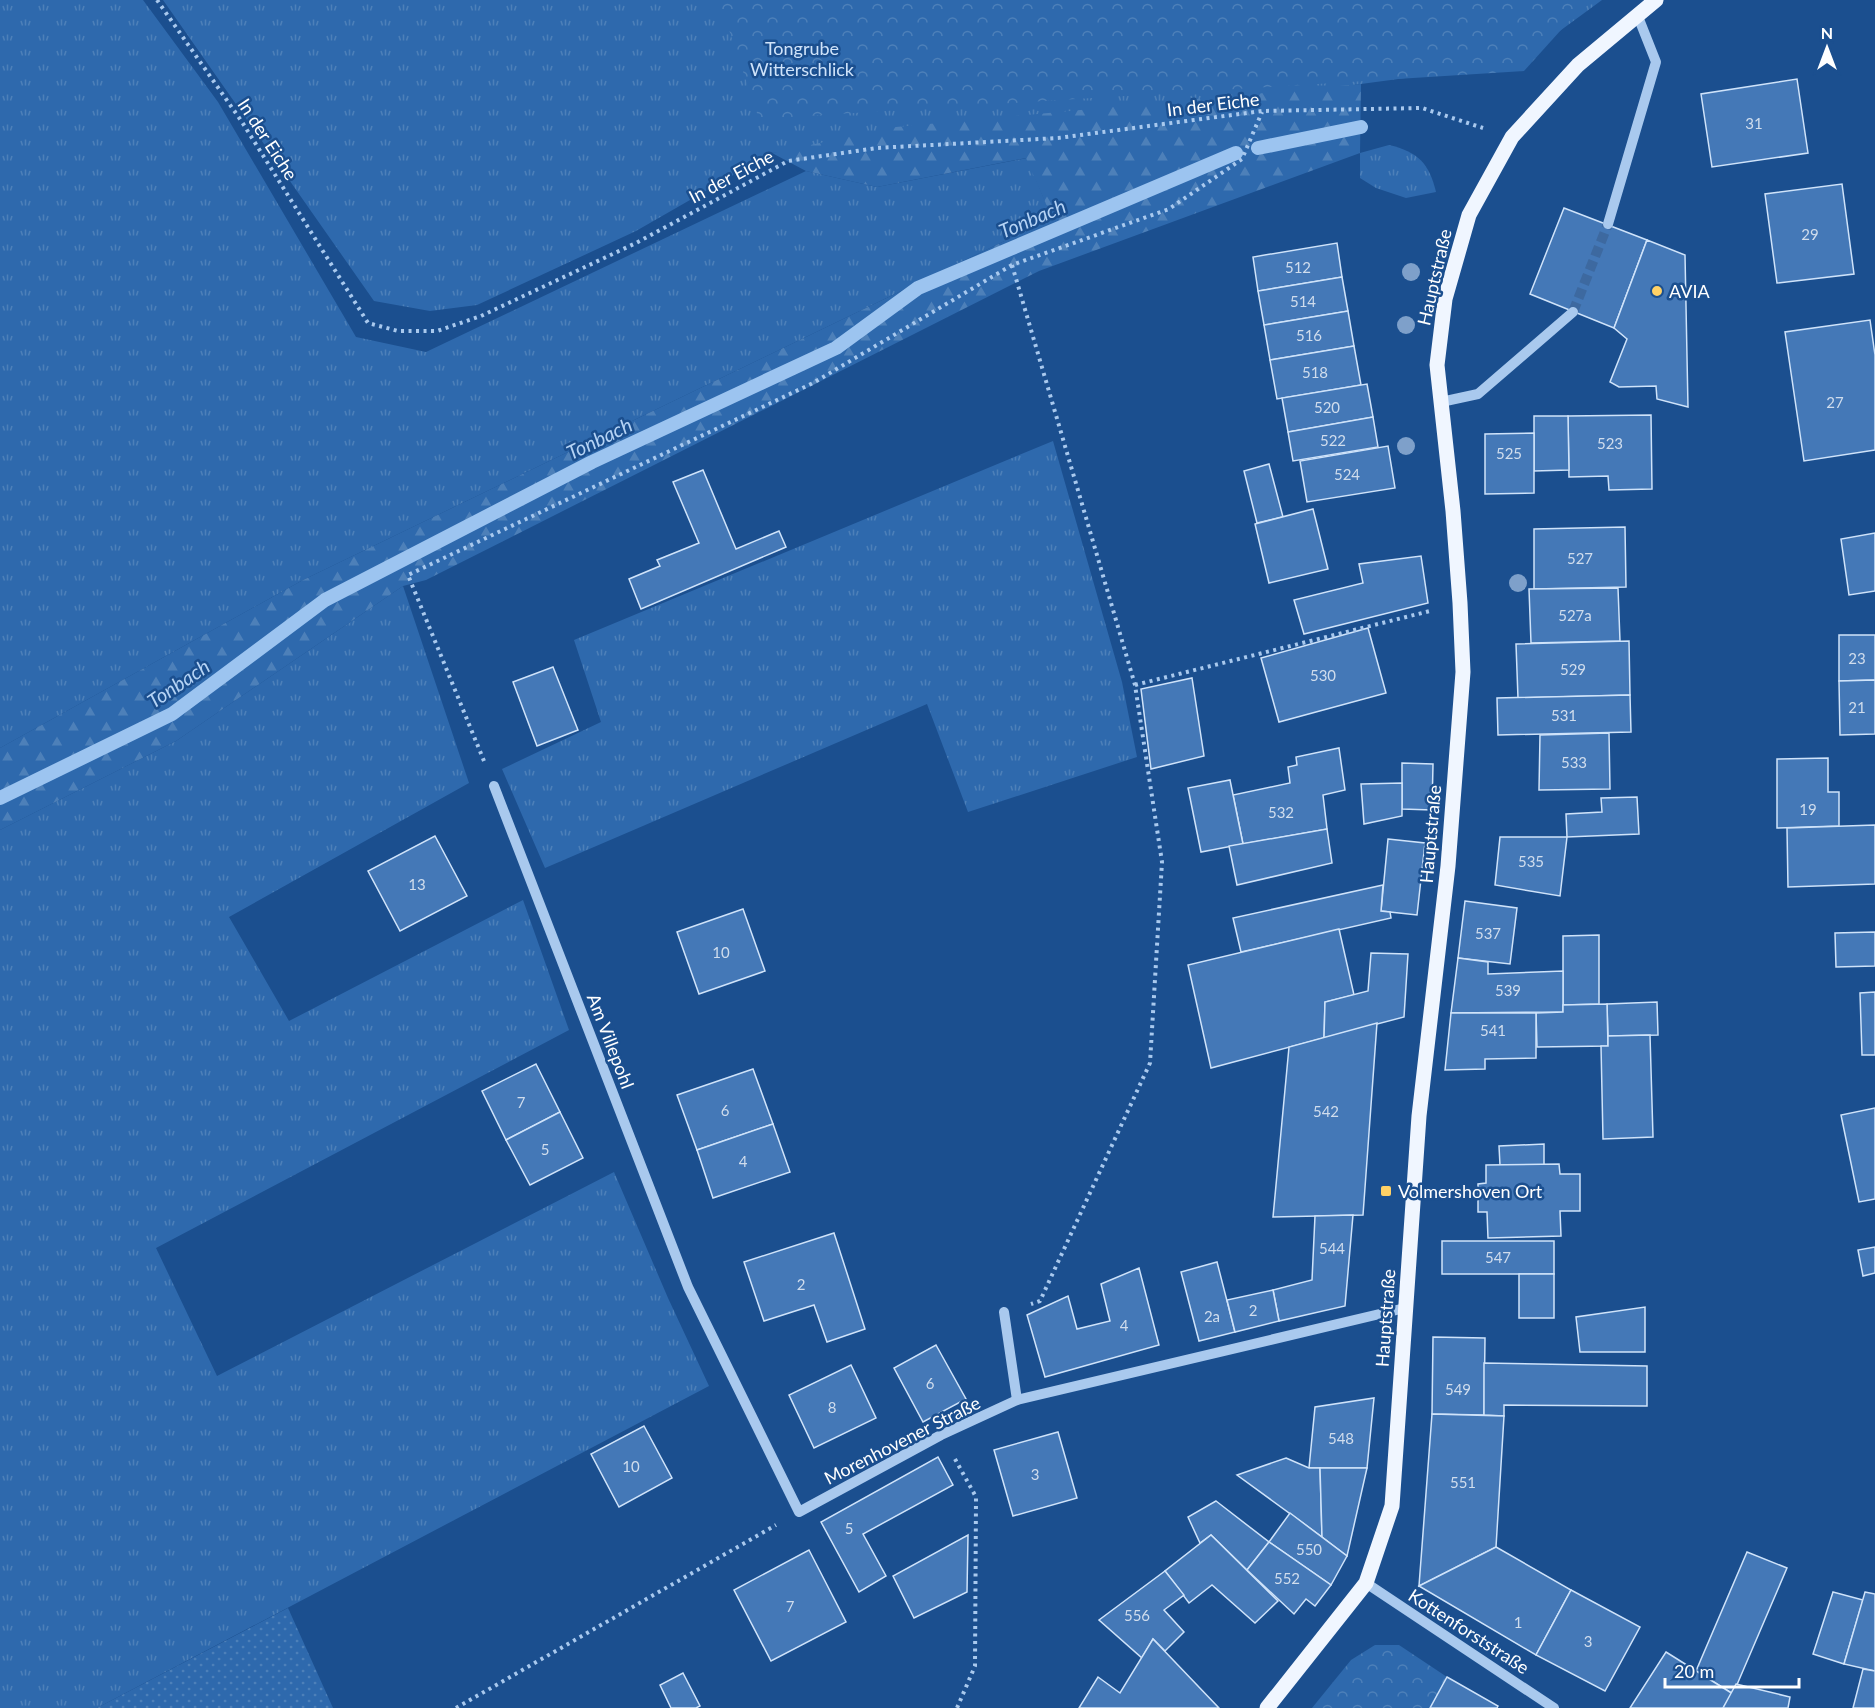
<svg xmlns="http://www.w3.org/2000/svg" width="1875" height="1708" font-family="Lato,sans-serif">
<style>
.grass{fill:url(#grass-tufts)}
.forest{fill:url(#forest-firs)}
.park{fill:url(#park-crowns)}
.garden{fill:url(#garden-dots)}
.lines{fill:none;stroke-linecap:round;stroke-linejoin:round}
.stream{stroke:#9cc4f0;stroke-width:14}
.building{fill:#4478b7;stroke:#cfe3fa;stroke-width:1.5}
.minor-tunnel{stroke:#3d69a0;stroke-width:10;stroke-dasharray:10 5;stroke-linecap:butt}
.path{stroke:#a9c9ee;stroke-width:4;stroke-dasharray:3 4.5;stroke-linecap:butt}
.minor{stroke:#a9c9ee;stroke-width:10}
.major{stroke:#f0f6ff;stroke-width:15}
.tree{fill:#7ea0ca}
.poi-dot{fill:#ffd166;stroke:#1b4f8f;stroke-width:2}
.labels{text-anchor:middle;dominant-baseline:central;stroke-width:5;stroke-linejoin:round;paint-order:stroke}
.number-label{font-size:15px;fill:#d0dded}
.park-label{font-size:18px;fill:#cfe3fa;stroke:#1b4f8f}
.street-label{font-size:18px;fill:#fff;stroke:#1b4f8f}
.poi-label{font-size:18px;fill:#fff;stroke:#1b4f8f;text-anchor:start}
.water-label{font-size:20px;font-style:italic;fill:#b5d3f5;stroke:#1b4f8f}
</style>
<defs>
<pattern id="grass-tufts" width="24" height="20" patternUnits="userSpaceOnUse" patternTransform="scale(1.5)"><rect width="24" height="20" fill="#2e69ad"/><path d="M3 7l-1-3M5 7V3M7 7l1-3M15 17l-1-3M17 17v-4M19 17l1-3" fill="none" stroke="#4d80b9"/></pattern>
<pattern id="forest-firs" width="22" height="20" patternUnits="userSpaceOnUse" patternTransform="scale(1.5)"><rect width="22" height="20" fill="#2e69ad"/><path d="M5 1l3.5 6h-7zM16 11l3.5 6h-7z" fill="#4d80b9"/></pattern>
<pattern id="park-crowns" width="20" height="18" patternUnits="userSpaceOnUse" patternTransform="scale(1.5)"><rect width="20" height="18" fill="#2e69ad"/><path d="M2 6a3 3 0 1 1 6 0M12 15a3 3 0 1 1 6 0" fill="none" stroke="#4d80b9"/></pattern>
<pattern id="garden-dots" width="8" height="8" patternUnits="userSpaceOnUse" patternTransform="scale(1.5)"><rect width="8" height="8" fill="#2e69ad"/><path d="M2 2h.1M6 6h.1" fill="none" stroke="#4d80b9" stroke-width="1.8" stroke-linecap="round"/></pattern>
</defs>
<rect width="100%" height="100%" fill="#1b4f8f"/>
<g class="grass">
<path d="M0 0H143L218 102 356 337 426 352 806 171 877 187 1027 158 1052 218 303 580 0 748Z"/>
<path d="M163 0H1602L1542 44 1488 67 1271 96 772 153 636 231 477 305 430 311 374 301Z"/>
<path d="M1389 145C1418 152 1429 163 1436 192L1406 198 1376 188 1360 178V153Z"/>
<path d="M1053 441 1122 682 1137 757 968 812 927 704 545 868 502 769 601 722 574 640Z"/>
<path d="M403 586 469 783 229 917 289 1021 523 900 569 1030 156 1248 217 1376 614 1172 668 1298 709 1386 97 1708H0V830L176 741Z"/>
</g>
<path class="forest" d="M1361 84 1360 153 1039 271 426 580 403 586 176 741 0 830V748L303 580 1052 218 1026 158 877 187 806 171 772 153 896 127Z"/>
<g class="park">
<path d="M719 0H1588L1524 71 759 119Z"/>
<path d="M1375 1645H1399L1447 1677 1430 1708H1312L1351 1660Z"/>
</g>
<path class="garden" d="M288 1608 333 1708H97Z"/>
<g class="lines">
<g class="stream">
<path d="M1258 148 1361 127"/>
<path d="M0 798 172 714 325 600 592 462 836 348 918 288 1236 153"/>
</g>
</g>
<g class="building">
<path d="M1797 79 1808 153 1712 167 1701 94Z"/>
<path d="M1842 184 1854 274 1777 283 1765 194Z"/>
<path d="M1564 208 1647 240 1614 328 1530 294Z"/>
<path d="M1647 240 1685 255 1688 407 1657 399 1656 386 1619 387 1610 382 1627 339 1614 328Z"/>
<path d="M1337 243 1342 277 1258 291 1253 257Z"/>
<path d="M1342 277 1348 311 1264 325 1258 291Z"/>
<path d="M1348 311 1354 346 1270 360 1264 325Z"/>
<path d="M1870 320 1875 355V450L1804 461 1785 332Z"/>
<path d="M1354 346 1361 385 1277 399 1270 360Z"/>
<path d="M1367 384 1373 417 1288 432 1282 398Z"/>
<path d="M1651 415 1652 489 1609 490 1608 476 1569 477 1568 416Z"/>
<path d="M1534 416H1568L1569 470 1534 471Z"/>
<path d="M1373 417 1378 447 1293 461 1288 432Z"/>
<path d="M1534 433V493L1485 494V434Z"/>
<path d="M1388 446 1395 488 1307 502 1300 461Z"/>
<path d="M1269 464 1283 517 1257 523 1244 471Z"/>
<path d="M703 470 736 549 779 531 786 547 641 609 629 579 660 566 657 560 699 543 673 482Z"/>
<path d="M1313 509 1328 569 1269 583 1255 524Z"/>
<path d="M1625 527 1626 587 1534 589V529Z"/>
<path d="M1875 533V591L1849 595 1841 539Z"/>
<path d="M1421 556 1428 603 1304 634 1294 600 1363 583 1359 564Z"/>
<path d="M1618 588 1620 641 1531 643 1529 589Z"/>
<path d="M1368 628 1386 693 1279 722 1261 658Z"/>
<path d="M1839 635H1875V680L1839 681Z"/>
<path d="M1629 641 1630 695 1518 698 1516 644Z"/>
<path d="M553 667 578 730 537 746 513 682Z"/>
<path d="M1192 678 1204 756 1151 769 1141 689Z"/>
<path d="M1875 680V734L1840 735 1839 681Z"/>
<path d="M1630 695 1631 732 1498 735 1497 698Z"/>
<path d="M1609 733 1610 789 1539 790 1540 735Z"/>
<path d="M1339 748 1345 790 1323 795 1327 829 1243 844 1233 795 1290 783 1288 767 1297 765 1296 757Z"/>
<path d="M1828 758V792H1839V826L1777 828V759Z"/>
<path d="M1402 763 1433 764 1432 810 1402 809Z"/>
<path d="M1230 780 1243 844 1201 852 1188 788Z"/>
<path d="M1402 783V816L1364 824 1361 784Z"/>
<path d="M1637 797 1639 834 1567 837 1566 814 1602 812 1601 798Z"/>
<path d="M1875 825V884L1788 887 1787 828Z"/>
<path d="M1327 829 1332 863 1237 885 1229 846Z"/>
<path d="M435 836 467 896 400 931 368 871Z"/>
<path d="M1500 837H1567L1560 896 1495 885Z"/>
<path d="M1388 839 1425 843 1417 915 1381 911Z"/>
<path d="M1383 885 1381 911 1390 912 1391 918 1241 952 1233 918Z"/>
<path d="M1465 901 1517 908 1510 964 1458 958Z"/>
<path d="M743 909 765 971 699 994 677 932Z"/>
<path d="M1339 929 1354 995 1325 1002 1324 1038 1211 1068 1188 965Z"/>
<path d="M1875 932V966L1836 967 1835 933Z"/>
<path d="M1599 935V1004L1563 1005V936Z"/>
<path d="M1371 953 1408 954 1404 1017 1324 1038 1325 1002 1368 991Z"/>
<path d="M1458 958 1488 962V974L1563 971V1012L1451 1013Z"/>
<path d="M1875 992V1055H1862L1860 993Z"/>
<path d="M1657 1002 1658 1035 1608 1036 1607 1004Z"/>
<path d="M1607 1004 1608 1046 1537 1047 1536 1013 1563 1012V1005Z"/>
<path d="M1451 1013H1536V1058L1485 1059V1069L1445 1070Z"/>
<path d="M1377 1023 1363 1215 1273 1217 1289 1047Z"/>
<path d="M1650 1035 1653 1137 1603 1139 1601 1046H1608V1036Z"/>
<path d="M536 1064 560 1112 506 1140 482 1091Z"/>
<path d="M753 1069 773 1124 697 1150 677 1095Z"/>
<path d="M1875 1108V1199L1859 1202 1841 1115Z"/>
<path d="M560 1112 583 1158 530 1185 506 1140Z"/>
<path d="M773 1124 790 1172 713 1198 697 1150Z"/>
<path d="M1544 1144V1165H1500L1499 1146Z"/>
<path d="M1559 1164 1560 1174H1580V1211H1560L1561 1236 1488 1238 1487 1212H1478V1184L1486 1183V1165Z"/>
<path d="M1353 1215 1345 1306 1279 1321 1273 1290 1312 1280 1315 1216Z"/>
<path d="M834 1233 865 1329 827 1342 814 1305 764 1321 744 1262Z"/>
<rect x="1442" y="1241" width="112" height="33"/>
<path d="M1875 1247V1273L1863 1276 1858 1250Z"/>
<path d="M1217 1262 1235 1332 1199 1341 1181 1272Z"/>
<path d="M1139 1268 1159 1345 1045 1377 1027 1315 1068 1296 1077 1329 1110 1321 1101 1284Z"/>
<rect x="1519" y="1274" width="35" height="44"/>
<path d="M1273 1290 1279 1321 1235 1332 1227 1300Z"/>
<path d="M1645 1307V1352H1580L1576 1317Z"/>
<path d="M1433 1337 1485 1338 1484 1415 1432 1414Z"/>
<path d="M936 1345 966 1399 923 1422 894 1368Z"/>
<path d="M1484 1363 1647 1366V1406L1504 1405V1416L1484 1415Z"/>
<path d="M851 1365 876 1418 814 1448 789 1395Z"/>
<path d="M1374 1398 1367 1468H1309L1315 1407Z"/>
<path d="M1432 1414 1504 1416 1496 1547 1419 1586Z"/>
<path d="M644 1426 672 1478 619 1507 591 1454Z"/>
<path d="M1058 1432 1077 1498 1013 1516 994 1450Z"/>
<path d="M938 1457 953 1485 863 1534 886 1576 859 1592 821 1522Z"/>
<path d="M1286 1458 1309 1468H1320L1322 1537 1237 1475Z"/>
<path d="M1320 1468H1367L1347 1556 1322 1537Z"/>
<path d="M1216 1501 1269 1542 1247 1570 1211 1535 1200 1543 1188 1517Z"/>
<path d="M1290 1513 1347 1556 1331 1585 1269 1542Z"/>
<path d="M968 1535 967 1592 914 1618 893 1576Z"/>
<path d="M1211 1535 1278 1601 1255 1623 1212 1585 1189 1603 1165 1571Z"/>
<path d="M1269 1542 1331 1585 1315 1606 1306 1599 1294 1614 1247 1570Z"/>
<path d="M1496 1547 1571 1590 1536 1655 1419 1586Z"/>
<path d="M809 1550 846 1622 771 1661 734 1590Z"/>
<path d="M1747 1552 1787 1568 1733 1694 1696 1671Z"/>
<path d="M1165 1571 1184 1595 1164 1610 1184 1632 1165 1651 1153 1639 1142 1658 1099 1620Z"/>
<path d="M1571 1590 1640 1627 1605 1691 1536 1655Z"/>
<path d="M1833 1592 1863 1600 1844 1664 1813 1654Z"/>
<path d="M1865 1592 1875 1594V1671L1844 1664Z"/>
<path d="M1153 1639 1219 1708H1079L1098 1677 1120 1693Z"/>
<path d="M1666 1652 1733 1694 1723 1708H1630Z"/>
<path d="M1863 1669 1875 1671V1708H1853Z"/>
<path d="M683 1673 700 1706 696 1708H671L660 1685Z"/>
<path d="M1447 1677 1498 1706 1497 1708H1430Z"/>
<path d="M1736 1684 1790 1697 1788 1708H1723Z"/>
</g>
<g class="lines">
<path class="minor-tunnel" d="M1573 312 1608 224"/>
<g class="path">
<path d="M157 0 242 122 368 323 398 331H437L481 316 636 243 788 161 877 148 1058 138 1262 111 1422 108 1483 128"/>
<path d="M1012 265 1135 685 1162 862 1150 1063 1040 1301 1031 1304"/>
<path d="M1135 685 1430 611"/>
<path d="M484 761 408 575 813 383 1012 265 1169 209 1242 159 1262 112"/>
<path d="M955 1459 976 1497 975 1666 957 1708"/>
<path d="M456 1708 776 1525"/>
</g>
<g class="minor">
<path d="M1608 224 1656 62 1637 14"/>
<path d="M1441 402 1478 394 1573 312"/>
<path d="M494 786 688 1287 799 1512 941 1435 1017 1400 1405 1308"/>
<path d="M1004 1312 1017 1400"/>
<path d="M1366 1583 1554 1708"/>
</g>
<path class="major" d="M1267 1708 1366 1583 1392 1506 1419 1116 1448 866 1463 672 1460 603 1453 511 1437 365 1445 299 1469 215 1512 137 1578 65 1656 0"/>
</g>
<g class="tree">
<circle cx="1411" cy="272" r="9"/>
<circle cx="1406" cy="325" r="9"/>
<circle cx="1406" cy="446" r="9"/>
<circle cx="1518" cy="583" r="9"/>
</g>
<g class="poi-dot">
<circle cx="1657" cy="291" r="6"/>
<rect x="1380" y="1185" width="12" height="12" rx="3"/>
</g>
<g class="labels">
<g class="number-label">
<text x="1754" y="123">31</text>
<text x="1810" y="234">29</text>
<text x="1298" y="267">512</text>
<text x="1303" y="301">514</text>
<text x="1309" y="335">516</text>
<text x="1315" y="372">518</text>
<text x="1835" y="402">27</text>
<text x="1327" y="407">520</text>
<text x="1333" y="440">522</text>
<text x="1610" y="443">523</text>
<text x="1509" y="453">525</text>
<text x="1347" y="474">524</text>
<text x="1580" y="558">527</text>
<text x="1575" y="615">527a</text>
<text x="1857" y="658">23</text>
<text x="1573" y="669">529</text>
<text x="1323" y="675">530</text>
<text x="1857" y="707">21</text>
<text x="1564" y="715">531</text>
<text x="1574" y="762">533</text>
<text x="1808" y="809">19</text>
<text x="1281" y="812">532</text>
<text x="1531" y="861">535</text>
<text x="417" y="884">13</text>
<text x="1488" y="933">537</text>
<text x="721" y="952">10</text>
<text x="1508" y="990">539</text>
<text x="1493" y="1030">541</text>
<text x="521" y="1102">7</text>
<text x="725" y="1110">6</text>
<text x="1326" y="1111">542</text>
<text x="545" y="1149">5</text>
<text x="743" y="1161">4</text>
<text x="1332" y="1248">544</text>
<text x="1498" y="1257">547</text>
<text x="801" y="1284">2</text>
<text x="1253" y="1310">2</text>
<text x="1212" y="1316">2a</text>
<text x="1124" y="1325">4</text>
<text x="930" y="1383">6</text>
<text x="1458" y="1389">549</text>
<text x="832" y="1407">8</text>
<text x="1341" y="1438">548</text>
<text x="631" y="1466">10</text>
<text x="1035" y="1474">3</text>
<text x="1463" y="1482">551</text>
<text x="849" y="1528">5</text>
<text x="1309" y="1549">550</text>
<text x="1287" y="1578">552</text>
<text x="790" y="1606">7</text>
<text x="1137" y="1615">556</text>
<text x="1518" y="1622">1</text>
<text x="1588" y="1641">3</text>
</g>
<g class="park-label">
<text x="802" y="48">Tongrube<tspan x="802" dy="21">Witterschlick</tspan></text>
</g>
<g class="street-label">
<text transform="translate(1213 104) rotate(-7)">In der Eiche</text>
<text transform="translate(268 139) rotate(57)">In der Eiche</text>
<text transform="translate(731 176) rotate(-28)">In der Eiche</text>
<text transform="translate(1434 277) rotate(-77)">Hauptstraße</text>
<text transform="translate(1430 834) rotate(-85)">Hauptstraße</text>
<text transform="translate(611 1041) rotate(69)">Am Villepohl</text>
<text transform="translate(1385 1318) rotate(-86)">Hauptstraße</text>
<text transform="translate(902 1440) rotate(-27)">Morenhovener Straße</text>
<text transform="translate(1469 1631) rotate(33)">Kottenforststraße</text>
</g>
<g class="poi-label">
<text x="1669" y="291">AVIA</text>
<text x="1398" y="1191">Volmershoven Ort</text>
</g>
<g class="water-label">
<text transform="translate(1032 218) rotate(-23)">Tonbach</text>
<text transform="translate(599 438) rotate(-26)">Tonbach</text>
<text transform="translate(178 683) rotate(-34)">Tonbach</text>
</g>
</g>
<g transform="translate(1827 48)" stroke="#1b4f8f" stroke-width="4.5" paint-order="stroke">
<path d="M0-4.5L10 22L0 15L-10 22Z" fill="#ffffff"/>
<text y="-9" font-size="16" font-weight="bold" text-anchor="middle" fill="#ffffff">N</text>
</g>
<path d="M1665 1678v9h134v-9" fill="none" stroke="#ffffff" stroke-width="3"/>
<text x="1674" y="1678" font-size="18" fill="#ffffff" stroke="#1b4f8f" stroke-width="4.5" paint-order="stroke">20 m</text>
</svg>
